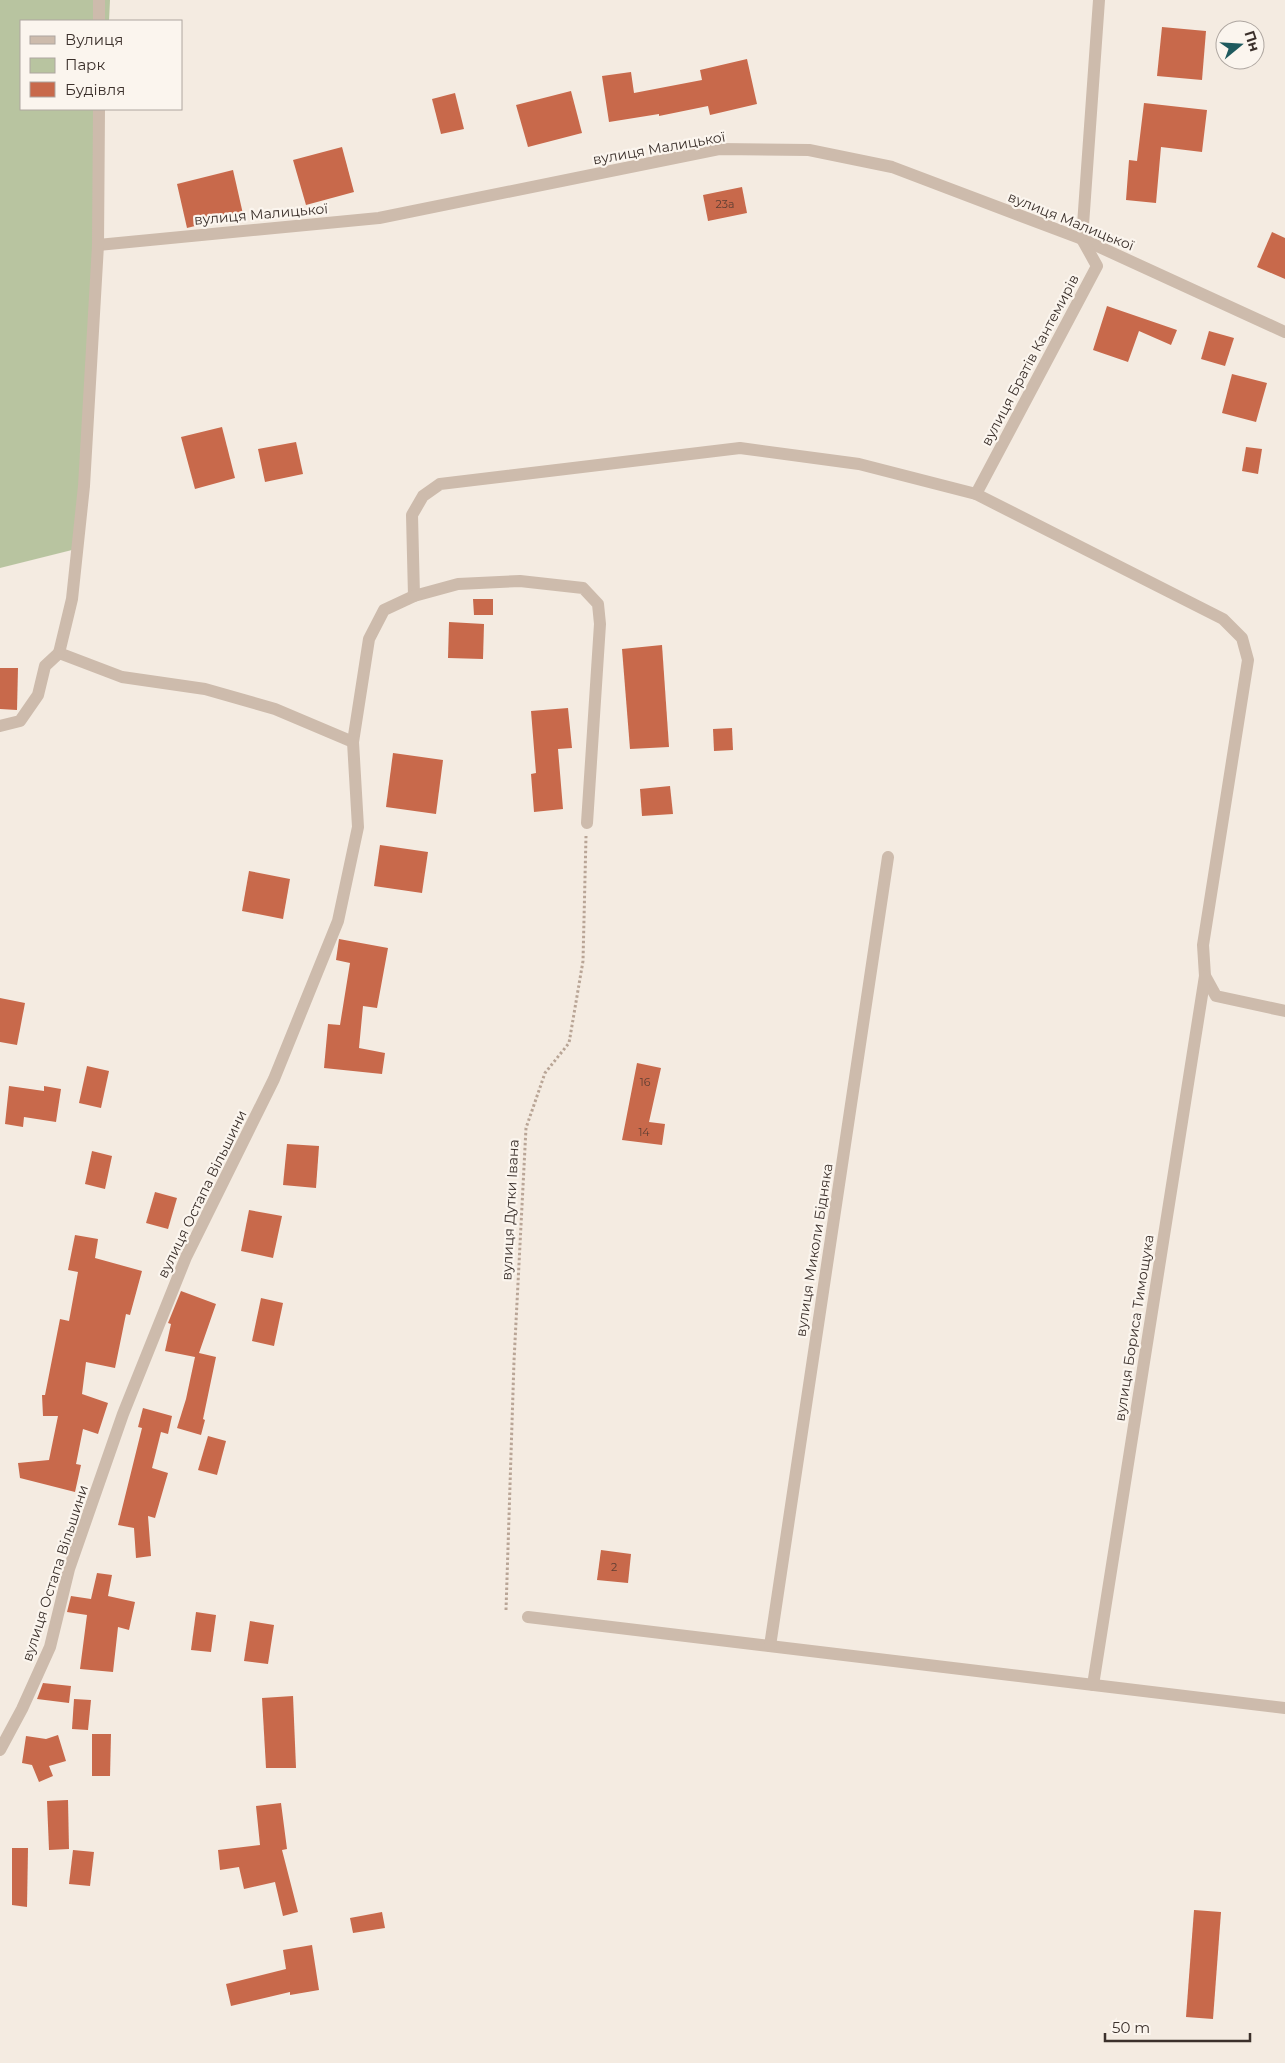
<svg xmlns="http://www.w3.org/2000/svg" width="1285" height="2063" font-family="Montserrat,sans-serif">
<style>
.green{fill:#b8c4a0}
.building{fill:#c8694b}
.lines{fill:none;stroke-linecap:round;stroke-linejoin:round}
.path{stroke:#b9a596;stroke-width:3;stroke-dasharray:2.5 2.5;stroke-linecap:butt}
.street{stroke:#cdbbac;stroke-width:12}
.labels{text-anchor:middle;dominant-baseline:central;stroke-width:4.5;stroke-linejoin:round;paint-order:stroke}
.number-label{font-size:11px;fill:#5e3e33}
.street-label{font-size:14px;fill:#3b302b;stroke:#fbf5ee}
</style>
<rect width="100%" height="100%" fill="#f4ebe1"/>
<path class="green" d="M0 0H110L109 21H21V109H104L80 548 0 568Z"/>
<g class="building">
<path d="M1162 27 1206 31 1202 80 1157 76Z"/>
<path d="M747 59 757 104 710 115 708 106 659 116V114L609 122 602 76 631 72 634 93 702 80 700 70Z"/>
<path d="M571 91 582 133 528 147 516 105Z"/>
<path d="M455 93 464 129 441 134 432 99Z"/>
<path d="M1144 103 1207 110 1202 152 1161 147 1156 203 1126 200 1129 160 1137 161Z"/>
<path d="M342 147 354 192 306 205 293 160Z"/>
<path d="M233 170 243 214 187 228 177 184Z"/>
<path d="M742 187 747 213 708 221 703 195Z"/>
<path d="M1272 232 1285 238V279L1257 267Z"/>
<path d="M1107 306 1177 330 1171 345 1139 331 1128 362 1093 350Z"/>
<path d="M1209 331 1234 338 1225 366 1201 359Z"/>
<path d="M1232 374 1267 383 1256 422 1222 413Z"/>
<path d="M222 427 235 478 195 489 181 437Z"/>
<path d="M296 442 303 474 265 482 258 449Z"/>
<path d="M1246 447 1262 449 1258 474 1242 471Z"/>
<path d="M473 599H493V615H474Z"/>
<path d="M449 622 484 624 483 659 448 658Z"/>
<path d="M662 645 669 747 630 749 622 649Z"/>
<path d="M0 668H18L17 710 0 709Z"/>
<path d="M568 708 572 748 558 749 563 809 534 812 531 774 536 773 531 711Z"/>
<path d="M732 728 733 750 714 751 713 729Z"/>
<path d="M393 753 443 760 436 814 386 807Z"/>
<path d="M670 786 673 814 642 816 640 789Z"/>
<path d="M380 845 428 852 422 893 374 886Z"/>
<path d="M249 871 290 879 283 919 242 911Z"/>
<path d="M339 939 388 948 377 1008 363 1006 359 1048 385 1053 382 1074 324 1068 328 1024 340 1025 350 963 336 960Z"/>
<path d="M0 998 25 1003 17 1045 0 1042Z"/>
<path d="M637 1063 661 1068 649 1122 665 1124 662 1145 622 1140Z"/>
<path d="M87 1066 109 1071 101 1108 79 1103Z"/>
<path d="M9 1086 44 1091V1086L61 1089 56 1122 24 1117 23 1127 5 1124Z"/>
<path d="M287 1144 319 1146 316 1188 283 1185Z"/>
<path d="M92 1151 112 1156 105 1189 85 1184Z"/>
<path d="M155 1192 177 1198 168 1229 146 1223Z"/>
<path d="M249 1210 282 1216 273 1258 241 1251Z"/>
<path d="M75 1235 98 1239 95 1258 142 1271 130 1315 126 1314 115 1368 86 1362 82 1394 108 1403 98 1434 83 1429 76 1464 81 1465 75 1492 20 1478 18 1463 49 1460 58 1416H43L42 1395H45L60 1319 69 1321 78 1272 68 1270Z"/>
<path d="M181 1291 216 1304 199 1353 216 1357 203 1419 205 1420 201 1435 177 1428 186 1399 195 1357 165 1351 171 1324 168 1323Z"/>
<path d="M261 1298 283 1303 274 1346 252 1341Z"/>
<path d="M143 1408 172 1416 168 1434 161 1432 152 1468 168 1473 155 1518 148 1516 151 1556 136 1558 134 1528 118 1525 142 1428 138 1427Z"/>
<path d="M208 1436 226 1441 217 1475 198 1470Z"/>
<path d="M601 1550 631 1554 628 1583 597 1580Z"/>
<path d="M97 1573 112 1575 108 1596 135 1602 129 1630 118 1627 113 1672 80 1669 87 1615 67 1612 71 1596 91 1599Z"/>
<path d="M196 1612 216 1615 211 1652 191 1650Z"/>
<path d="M250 1621 274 1625 268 1664 244 1661Z"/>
<path d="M43 1683 71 1686 69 1703 37 1699Z"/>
<path d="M293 1696 296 1768H266L262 1698Z"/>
<path d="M74 1699 91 1700 88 1730 72 1729Z"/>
<path d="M92 1734H111L110 1776H92Z"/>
<path d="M58 1735 66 1761 49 1766 53 1776 39 1782 32 1765 22 1763 26 1736 46 1739Z"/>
<path d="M68 1800 69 1849 49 1850 47 1801Z"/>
<path d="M281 1803 287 1849 282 1850 298 1912 283 1916 275 1882 244 1889 239 1867 220 1870 218 1850 260 1845 256 1806Z"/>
<path d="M12 1848H28L27 1907 12 1905Z"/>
<path d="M73 1850 94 1852 90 1886 69 1884Z"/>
<path d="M1194 1910 1221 1912 1213 2019 1186 2017Z"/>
<path d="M382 1912 385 1928 353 1933 350 1918Z"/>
<path d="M312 1945 319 1990 290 1995V1992L231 2006 226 1984 286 1969 283 1950Z"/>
</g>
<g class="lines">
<path class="path" d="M506 1610 514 1361 526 1128 545 1073 569 1043 583 961 586 836"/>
<g class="street">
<path d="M99 21V0"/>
<path d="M98 245 379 218 719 149 809 150 892 167 1082 239 1285 332"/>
<path d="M976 494 1097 266 1082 239 1099 0"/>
<path d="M414 596 412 515 423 496 440 484 740 448 859 464 976 494 1223 619 1242 638 1248 660 1203 945 1205 976 1216 996 1285 1011"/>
<path d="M59 653 72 599 84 486 98 245 99 109"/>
<path d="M59 653 122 677 205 689 275 709 353 742"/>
<path d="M0 726 20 721 38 695 45 666 59 653"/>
<path d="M528 1617 1285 1708"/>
<path d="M770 1646 888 857"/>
<path d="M1093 1685 1205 976"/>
<path d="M0 1750 22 1709 50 1647 69 1569 123 1414 186 1257 274 1079 338 921 358 827 353 742 369 639 384 610 414 596 458 584 520 581 583 588 598 604 600 624 587 823"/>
</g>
</g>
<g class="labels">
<g class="number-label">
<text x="725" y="204">23а</text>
<text x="645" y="1082">16</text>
<text x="644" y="1132">14</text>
<text x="614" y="1567">2</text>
</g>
<g class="street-label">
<text transform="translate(659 148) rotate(-10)">вулиця Малицької</text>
<text transform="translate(261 214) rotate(-5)">вулиця Малицької</text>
<text transform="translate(1071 221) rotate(22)">вулиця Малицької</text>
<text transform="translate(1030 360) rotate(-62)">вулиця Братів Кантемирів</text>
<text transform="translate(202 1194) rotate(-64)">вулиця Остапа Вільшини</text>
<text transform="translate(510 1210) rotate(-87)">вулиця Дутки Івана</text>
<text transform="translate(814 1250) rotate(-81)">вулиця Миколи Бідняка</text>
<text transform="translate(1134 1328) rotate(-81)">вулиця Бориса Тимощука</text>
<text transform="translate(55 1573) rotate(-72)">вулиця Остапа Вільшини</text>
</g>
</g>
<rect x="20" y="20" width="162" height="90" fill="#fbf5ee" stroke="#aea6a0"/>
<rect x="30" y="36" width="25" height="8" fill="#cdbbac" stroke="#aea6a0"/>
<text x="65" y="45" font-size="15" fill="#3b302b">Вулиця</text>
<rect x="30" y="58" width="25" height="15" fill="#b8c4a0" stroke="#aea6a0"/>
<text x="65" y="70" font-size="15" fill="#3b302b">Парк</text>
<rect x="30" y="82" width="25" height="15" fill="#c8694b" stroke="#aea6a0"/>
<text x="65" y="95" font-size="15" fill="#3b302b">Будівля</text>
<g transform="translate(1240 45) rotate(72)"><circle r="24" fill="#fbf5ee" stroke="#aea6a0"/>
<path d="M0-4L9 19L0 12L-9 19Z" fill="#1f5a5e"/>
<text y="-8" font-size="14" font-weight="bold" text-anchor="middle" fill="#3b302b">Пн</text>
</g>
<path d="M1105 2033v8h145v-8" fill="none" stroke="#3b302b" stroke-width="2.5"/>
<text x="1112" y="2033" font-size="15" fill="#3b302b" stroke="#fbf5ee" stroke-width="4" paint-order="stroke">50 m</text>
</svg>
